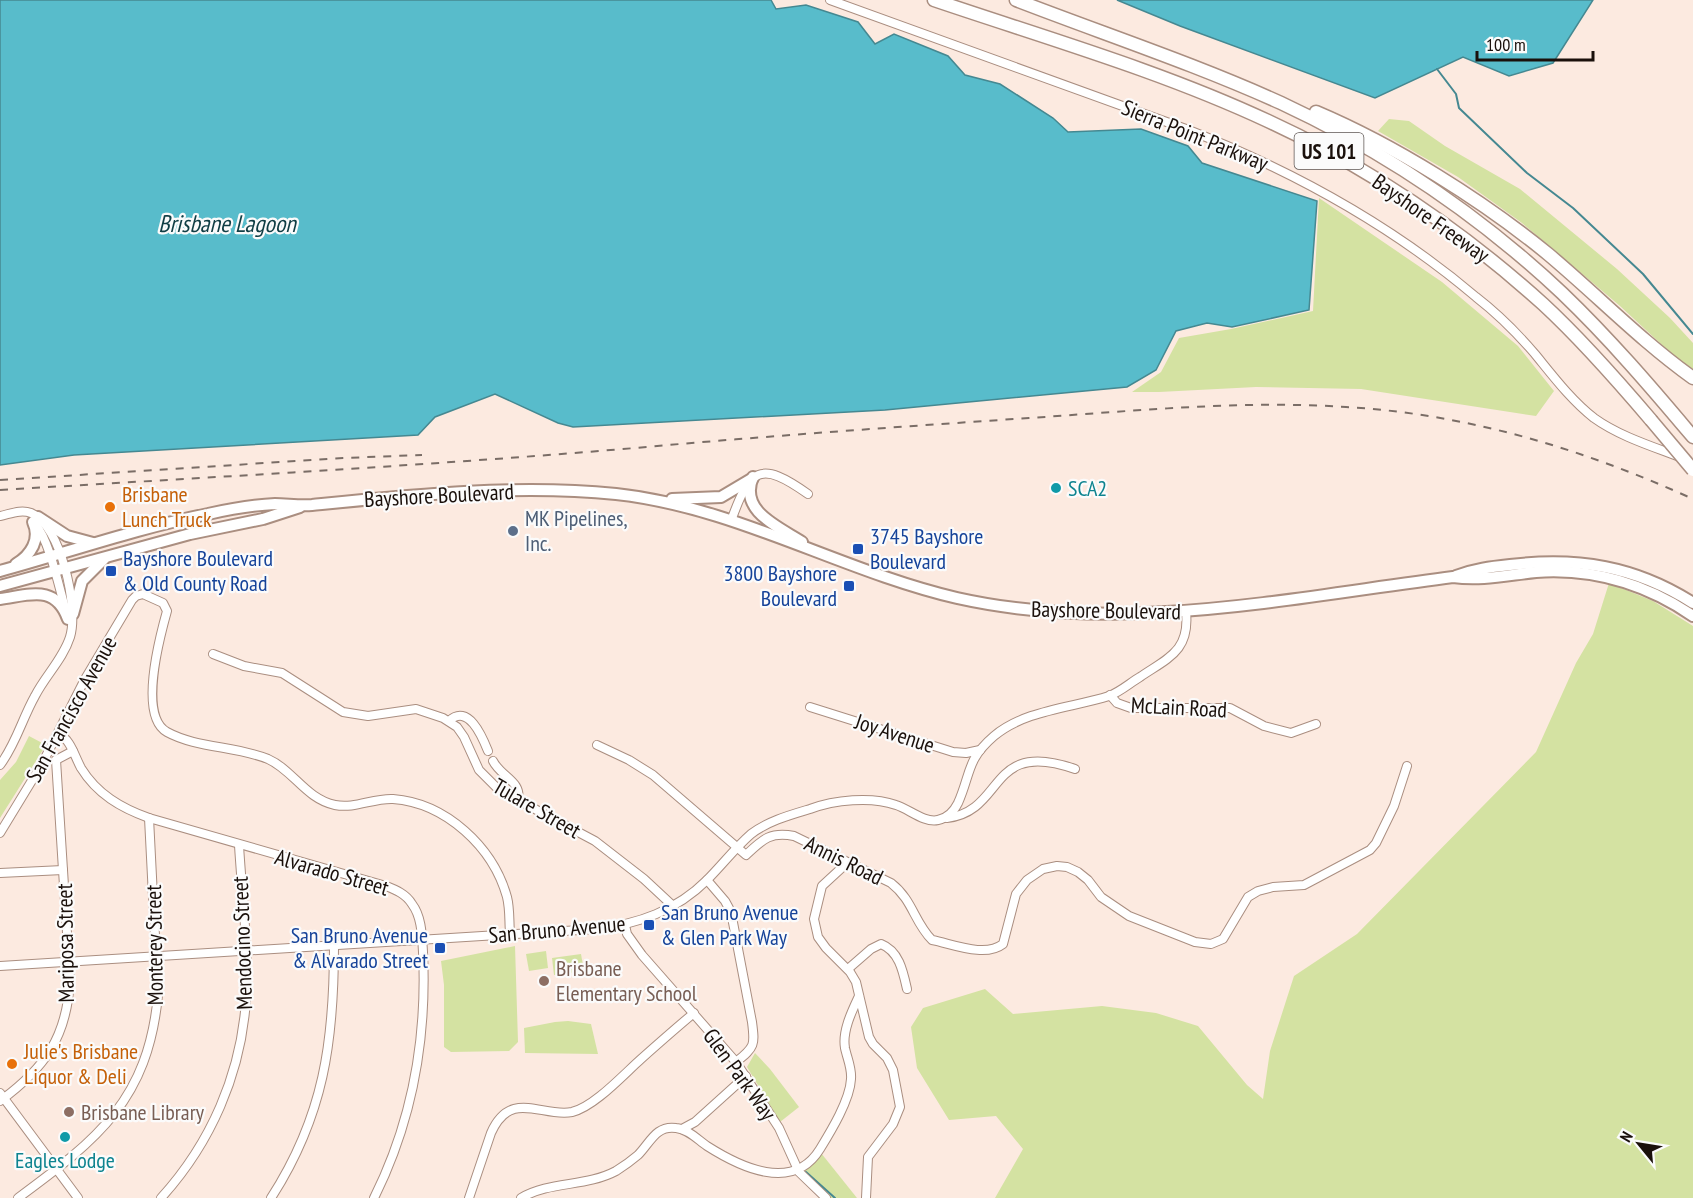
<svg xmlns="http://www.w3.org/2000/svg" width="1693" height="1198" font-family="'PT Sans Narrow',sans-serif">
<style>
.green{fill:#d4e2a2}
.water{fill:#58bccb;stroke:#458891;stroke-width:1.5}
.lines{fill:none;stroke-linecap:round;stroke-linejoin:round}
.stream{stroke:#458891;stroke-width:2}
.minor-casing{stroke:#aa8e80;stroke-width:10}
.major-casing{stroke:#aa8e80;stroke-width:14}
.highway-casing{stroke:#aa8e80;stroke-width:15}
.minor{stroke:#fff;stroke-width:8}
.major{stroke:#fff;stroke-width:10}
.highway{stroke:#fff;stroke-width:12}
.rail{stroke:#7a6d66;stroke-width:2;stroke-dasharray:8 8;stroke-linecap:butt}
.highway-bridge-casing{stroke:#aa8e80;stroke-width:15;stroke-linecap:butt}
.highway-bridge{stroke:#fff;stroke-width:12}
.culture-dot{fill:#0f9aa8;stroke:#fbfbfb;stroke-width:2}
.food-dot{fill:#e8710a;stroke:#fbfbfb;stroke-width:2}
.service-dot{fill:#5c6f8a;stroke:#fbfbfb;stroke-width:2}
.transit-dot{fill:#1a4fb4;stroke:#fbfbfb;stroke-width:2}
.education-dot{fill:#8d6e63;stroke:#fbfbfb;stroke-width:2}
.labels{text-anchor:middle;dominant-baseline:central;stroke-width:4.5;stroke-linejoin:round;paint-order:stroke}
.shield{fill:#fbfbfb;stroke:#5e5653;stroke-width:1.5}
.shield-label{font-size:21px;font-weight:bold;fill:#1a100b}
.street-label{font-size:22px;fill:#1a100b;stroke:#fbfbfb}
.culture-label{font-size:22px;fill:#0d838f;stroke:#fbfbfb;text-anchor:start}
.food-label{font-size:22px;fill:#c56008;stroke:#fbfbfb;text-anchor:start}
.service-label{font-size:22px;fill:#4e5e75;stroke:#fbfbfb;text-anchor:start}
.transit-label{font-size:22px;fill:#164399;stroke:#fbfbfb;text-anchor:start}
.education-label{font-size:22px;fill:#785e54;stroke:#fbfbfb;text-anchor:start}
.water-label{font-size:24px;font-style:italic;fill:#103e45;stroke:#fbfbfb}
</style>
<rect width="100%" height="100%" fill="#fceae0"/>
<g class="green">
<path d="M1389 119 1409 121 1445 146 1520 189 1617 269 1670 318 1693 343V369L1675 357 1620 306 1522 223 1458 177 1378 131Z"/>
<path d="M1319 198 1442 282 1518 346 1554 391 1536 416 1361 389 1256 387 1159 392H1132L1161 372 1179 338 1231 329 1313 311Z"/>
<path d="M1609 583 1653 601 1693 626V1198H995L1023 1149 996 1116 949 1120 917 1068 911 1027 923 1008 985 989 1013 1014 1102 1006 1156 1013 1198 1026 1247 1085 1263 1099 1270 1051 1294 976 1357 934 1536 752 1576 663 1593 634Z"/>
<path d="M29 736 46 745 0 818V780L16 762Z"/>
<path d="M515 946 518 1042 509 1051 451 1052 444 1047V985L441 961Z"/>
<path d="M546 951 548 968 529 971 526 954Z"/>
<path d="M581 954 584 971 554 975 552 958Z"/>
<path d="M568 1021 591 1024 598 1054 525 1053 524 1028 555 1022Z"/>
<path d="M755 1053 770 1069 799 1107 780 1122 747 1067Z"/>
<path d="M821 1153 857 1198H830L802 1170Z"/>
</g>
<g class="water">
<path d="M0 0H771L776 9 806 5 858 22 875 44 894 34 948 56 965 75 1000 84 1053 118 1068 132 1141 129 1188 146 1202 163 1317 201 1309 310 1232 327 1207 323 1176 331 1156 370 1127 387 885 410 573 427 558 423 495 394 435 417 418 435 74 455 0 465Z"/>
<path d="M1117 0H1593L1553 63 1509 76 1463 57 1375 98 1180 26Z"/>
</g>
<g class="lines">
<g class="stream">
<path d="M1437 69 1456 94 1459 108 1527 173 1573 208 1643 274 1693 334"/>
<path d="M806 1172 835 1198"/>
</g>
<defs>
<g id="minor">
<path d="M830 0 1186 129C1291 170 1390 224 1476 297 1498 314 1517 333 1535 354 1553 376 1571 400 1594 418 1619 436 1651 446 1680 457"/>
<path d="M0 516C10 514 21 509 31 513 61 525 79 608 70 637 63 659 45 676 35 696 22 719 16 744 0 765"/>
<path d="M731 521C750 468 760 460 808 494"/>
<path d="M35 524C49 539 59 587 65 608"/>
<path d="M213 654 244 666 282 673 343 712 368 716 416 709 443 718 457 727 464 737 479 770 499 790 595 841 644 879 673 906"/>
<path d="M1110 695 1117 703 1131 708H1230L1264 726 1291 733 1316 724"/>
<path d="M810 707 953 752 966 753 980 750"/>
<path d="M449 721C468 703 482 736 488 751"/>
<path d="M58 733C71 740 74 755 81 768 97 794 121 808 149 818L386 886C396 890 406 894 412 904 422 917 422 937 423 952 427 1037 412 1122 374 1198"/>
<path d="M597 745 629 760 653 775 746 855C762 840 770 831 794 836L891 883C913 900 914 922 932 940 953 944 985 958 1003 944L1016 894 1027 880 1043 869 1057 866 1067 867 1078 872 1088 880 1101 897 1129 916 1195 942 1211 944 1223 939 1248 897 1258 891 1273 887 1304 885 1370 850 1376 843 1394 806 1407 766"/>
<path d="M56 760 73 751"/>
<path d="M493 761C501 777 522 781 518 800"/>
<path d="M947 818C1006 811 987 738 1075 769"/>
<path d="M0 833 42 764 85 679 132 600 136 596 143 594 163 603 167 611C160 636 138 716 167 732 196 748 236 746 268 759 293 770 306 799 335 805 355 809 373 798 393 799 446 803 493 847 507 897 510 909 509 921 510 933"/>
<path d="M847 863 822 886 814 919 818 937 826 948 850 972 856 982 869 1037 873 1044 887 1058 893 1070 900 1107 893 1124 868 1157 866 1198"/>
<path d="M0 873 63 870"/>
<path d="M707 880 725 901 731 912 752 1022C755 1045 755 1047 736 1062"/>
<path d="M625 925 627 934 642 955 736 1062 779 1128 799 1172 826 1198"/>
<path d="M0 966 596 929C638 924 676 911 707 880 722 865 735 848 751 834 768 821 790 815 810 809 834 800 871 796 896 805 909 809 924 823 938 820 948 818 954 811 958 803 971 774 966 760 994 736 1025 710 1071 708 1109 696 1120 692 1130 683 1140 677 1168 658 1190 651 1186 612"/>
<path d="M848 969 871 949 881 944C899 951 903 971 907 989"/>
<path d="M0 1093 78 1198"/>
<path d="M0 1101C45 1068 67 1037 70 980L56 760"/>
<path d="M682 1129 695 1122 746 1076"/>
<path d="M18 1198C98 1139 148 1100 158 995L149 818"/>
<path d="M161 1198C211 1143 241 1074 246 1000 249 949 242 896 239 845"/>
<path d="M271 1198C324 1116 334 1041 334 946"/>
<path d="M469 1198 491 1133C511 1088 542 1118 572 1112 594 1107 624 1074 641 1059 659 1043 676 1028 694 1013"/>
<path d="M521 1198C550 1181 586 1187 616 1171 624 1166 631 1161 638 1155 650 1143 656 1125 676 1128 688 1129 698 1140 707 1146 740 1167 793 1193 820 1149 831 1131 850 1100 851 1079 852 1068 847 1058 845 1048 842 1031 852 1011 859 996"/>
</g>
<g id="major">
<path d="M753 477C738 511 779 527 802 542"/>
<path d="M672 499 721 497 753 478"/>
<path d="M38 517 67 536 93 543"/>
<path d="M16 564C31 555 41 539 33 522"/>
<path d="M0 571C69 552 138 528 208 514 230 509 253 505 275 504 287 504 299 506 312 505 412 495 515 484 616 494 736 507 841 571 957 598 1122 635 1288 598 1453 577 1481 581 1507 575 1536 572 1592 568 1646 584 1693 616"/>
<path d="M1456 576C1474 569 1491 567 1510 565 1578 557 1635 566 1693 603"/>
<path d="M0 586 190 534 263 519 300 507"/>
<path d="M0 599C30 595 55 584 68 619"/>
<path d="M73 614 82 581 104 559"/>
</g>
<g id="highway">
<path d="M934 0C1046 38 1161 71 1268 121 1368 167 1461 230 1543 304 1582 340 1617 380 1651 420"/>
<path d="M1016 0C1104 34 1195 64 1281 103 1384 151 1480 216 1562 293 1609 338 1651 387 1693 437"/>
<path d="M1316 112C1394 145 1482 200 1548 254 1597 295 1640 340 1693 378"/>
</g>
</defs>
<use href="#minor" class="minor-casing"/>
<use href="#major" class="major-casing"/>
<use href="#highway" class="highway-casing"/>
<use href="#minor" class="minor"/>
<use href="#major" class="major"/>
<use href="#highway" class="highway"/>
<g class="rail">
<path d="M0 480 343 458 422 455"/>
<path d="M0 490C212 477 423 466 635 448 766 436 897 427 1029 418 1134 411 1241 400 1346 407 1468 414 1583 449 1693 499"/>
</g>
<defs>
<path id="highway-bridge" d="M1651 420 1693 470"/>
</defs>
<use href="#highway-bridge" class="highway-bridge-casing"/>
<use href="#highway-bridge" class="highway-bridge"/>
</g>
<g class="culture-dot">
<circle cx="1056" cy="488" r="6"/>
<circle cx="65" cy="1137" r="6"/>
</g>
<g class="food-dot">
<circle cx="110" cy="507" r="6"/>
<circle cx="12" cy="1064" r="6"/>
</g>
<circle class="service-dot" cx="513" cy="531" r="6"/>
<g class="transit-dot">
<rect x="852" y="543" width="12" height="12" rx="3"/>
<rect x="105" y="565" width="12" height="12" rx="3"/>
<rect x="843" y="580" width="12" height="12" rx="3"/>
<rect x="643" y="919" width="12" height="12" rx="3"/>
<rect x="434" y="942" width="12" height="12" rx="3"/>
</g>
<g class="education-dot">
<circle cx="544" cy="981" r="6"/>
<circle cx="69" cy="1112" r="6"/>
</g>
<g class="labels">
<rect class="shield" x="1294.5" y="133" width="69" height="36" rx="4.5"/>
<g class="shield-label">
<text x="1329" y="151">US 101</text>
</g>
<g class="street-label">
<text transform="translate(1195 135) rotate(22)">Sierra Point Parkway</text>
<text transform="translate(1431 218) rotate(35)">Bayshore Freeway</text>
<text transform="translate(439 495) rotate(-3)">Bayshore Boulevard</text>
<text transform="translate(1106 610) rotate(1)">Bayshore Boulevard</text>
<text transform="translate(1179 707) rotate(3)">McLain Road</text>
<text transform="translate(71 709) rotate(-61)">San Francisco Avenue</text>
<text transform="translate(895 733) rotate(18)">Joy Avenue</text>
<text transform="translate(537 808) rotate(30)">Tulare Street</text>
<text transform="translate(844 860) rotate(26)">Annis Road</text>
<text transform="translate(332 872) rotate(16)">Alvarado Street</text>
<text transform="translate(557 929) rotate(-5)">San Bruno Avenue</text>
<text transform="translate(65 943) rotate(-91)">Mariposa Street</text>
<text transform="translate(242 943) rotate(-92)">Mendocino Street</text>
<text transform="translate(154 945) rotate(-91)">Monterey Street</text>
<text transform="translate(740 1074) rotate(54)">Glen Park Way</text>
</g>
<g class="culture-label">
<text x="1068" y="488">SCA2</text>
<text x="65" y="1160" text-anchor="middle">Eagles Lodge</text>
</g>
<g class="food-label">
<text x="122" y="494">Brisbane<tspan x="122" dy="25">Lunch Truck</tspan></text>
<text x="24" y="1051">Julie's Brisbane<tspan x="24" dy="25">Liquor &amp; Deli</tspan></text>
</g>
<g class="service-label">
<text x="525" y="518">MK Pipelines,<tspan x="525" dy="25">Inc.</tspan></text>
</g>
<g class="transit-label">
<text x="870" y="536">3745 Bayshore<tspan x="870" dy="25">Boulevard</tspan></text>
<text x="123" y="558">Bayshore Boulevard<tspan x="123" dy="25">&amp; Old County Road</tspan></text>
<text x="837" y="573" text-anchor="end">3800 Bayshore<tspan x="837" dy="25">Boulevard</tspan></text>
<text x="661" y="912">San Bruno Avenue<tspan x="661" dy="25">&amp; Glen Park Way</tspan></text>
<text x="428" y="935" text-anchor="end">San Bruno Avenue<tspan x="428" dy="25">&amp; Alvarado Street</tspan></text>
</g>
<g class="education-label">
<text x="556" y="968">Brisbane<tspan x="556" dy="25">Elementary School</tspan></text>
<text x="81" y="1112">Brisbane Library</text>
</g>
<g class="water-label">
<text x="227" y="223">Brisbane Lagoon</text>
</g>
</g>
<g transform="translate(1639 1144) rotate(300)" stroke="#fbfbfb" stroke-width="4.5" paint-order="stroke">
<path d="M0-4.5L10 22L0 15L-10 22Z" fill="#1a100b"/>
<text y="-9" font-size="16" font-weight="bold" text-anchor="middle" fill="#1a100b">N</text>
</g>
<path d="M1477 51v9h116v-9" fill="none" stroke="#1a100b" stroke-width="3"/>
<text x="1486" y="51" font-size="18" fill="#1a100b" stroke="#fbfbfb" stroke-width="4.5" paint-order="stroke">100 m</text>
</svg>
